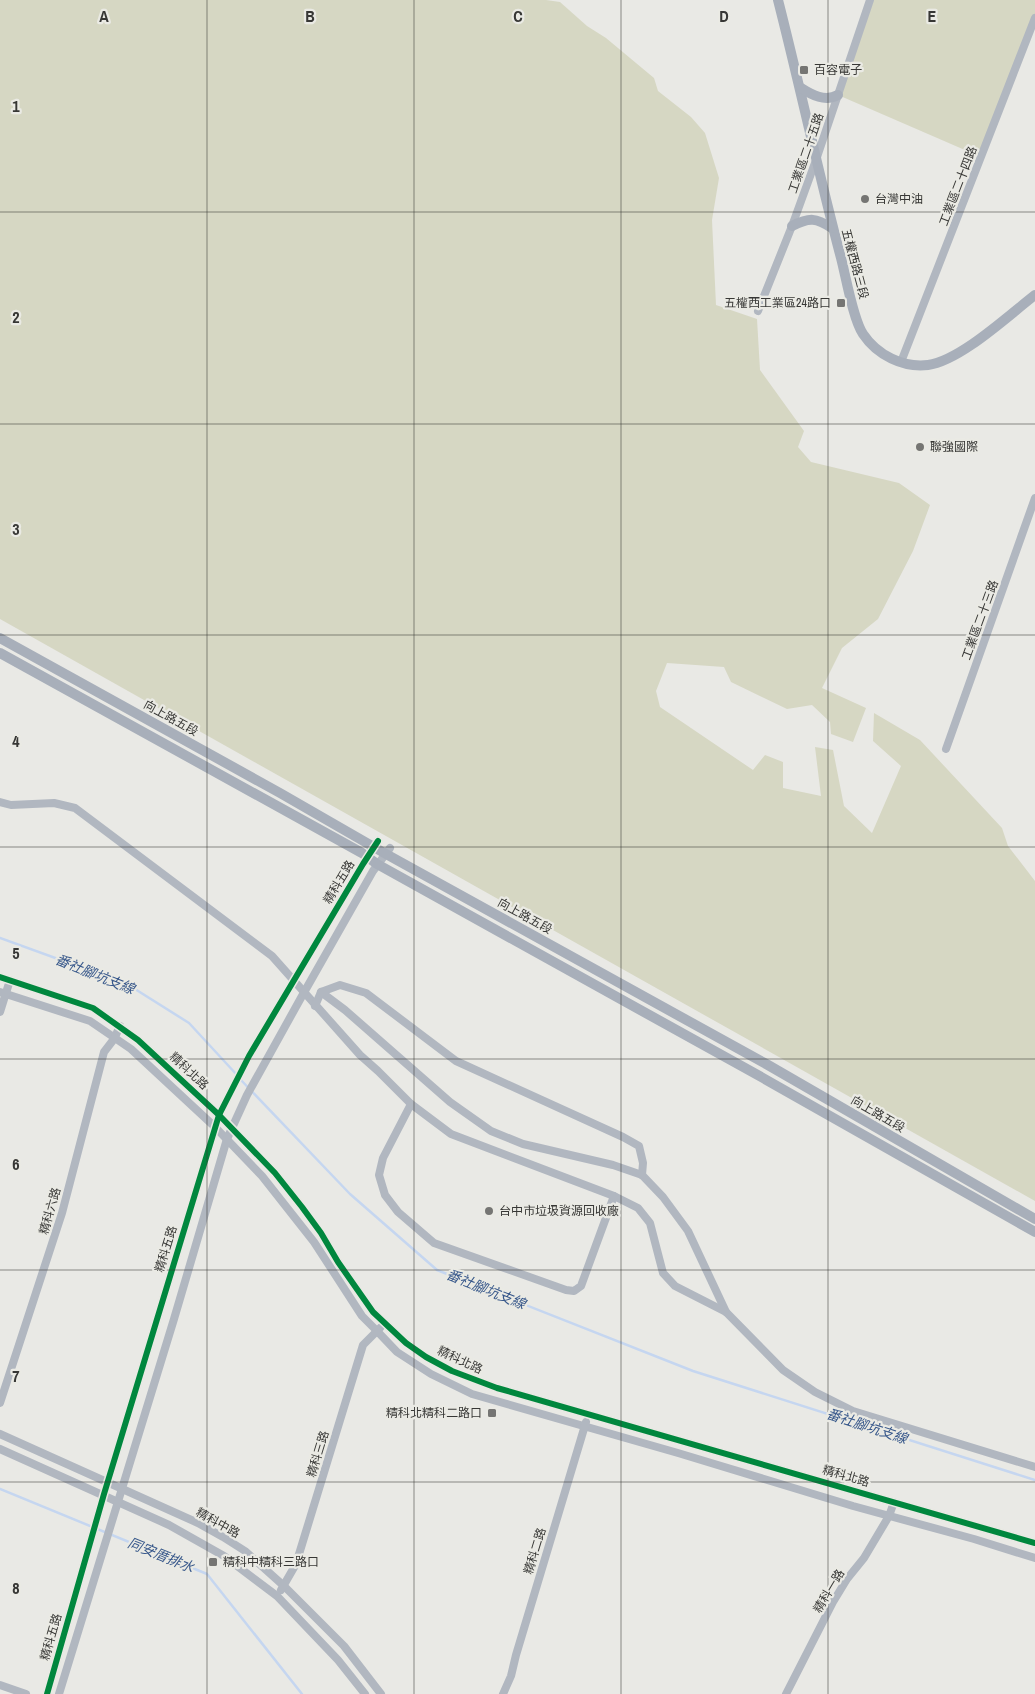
<svg xmlns="http://www.w3.org/2000/svg" width="1035" height="1694" font-family="'Archivo Narrow','Noto Sans TC',sans-serif">
<style>
.green{fill:#d6d7c3}
.lines{fill:none;stroke-linecap:round;stroke-linejoin:round}
.stream{stroke:#c5d6f0;stroke-width:2.5}
.minor{stroke:#b1b7c0;stroke-width:8}
.major{stroke:#a8afba;stroke-width:10}
.cycleway-casing{stroke:#eaeae4;stroke-width:9}
.cycleway{stroke:#00873e;stroke-width:6}
.grid{fill:none;stroke:#373735;stroke-width:1;stroke-opacity:0.55}
.poi-dot{fill:#757573;stroke:#eaeae4;stroke-width:2}
.labels{text-anchor:middle;dominant-baseline:central;stroke-width:4.5;stroke-linejoin:round;paint-order:stroke}
.poi-label{font-size:12px;fill:#373735;stroke:#eaeae4;text-anchor:start}
.street-label{font-size:12px;fill:#373735;stroke:#eaeae4}
.water-label{font-size:14px;font-style:italic;fill:#38588b;stroke:#eaeae4}
.grid-label{font-size:16px;text-anchor:middle;font-weight:bold;fill:#373735;stroke:#eaeae4;stroke-width:4.5;stroke-linejoin:round;paint-order:stroke}
</style>
<rect width="100%" height="100%" fill="#e9e9e5"/>
<g class="green">
<path d="M0 0H546L560 2 587 26 606 38 654 78 658 91 691 117 705 133 719 178 712 220 716 305 757 319 760 370 804 431 798 447 811 462 899 483 930 505 913 551 878 619 842 648 822 688 866 708 853 742 831 734 830 722 812 705 787 709 731 682 724 667 667 663 656 691 660 707 753 770 765 755 783 762V788L821 796 815 747 833 750 844 806 872 833 901 766 873 741 874 713 920 740 1002 828 1008 846 1035 881V1201L0 619Z"/>
<path d="M870 0H1035V17L981 157 838 95Z"/>
</g>
<g class="lines">
<g class="stream">
<path d="M0 938 127 984 189 1023 237 1075"/>
<path d="M240 1079 350 1194 437 1270 693 1371 1035 1480"/>
<path d="M0 1489 207 1574 302 1694"/>
</g>
<g class="minor">
<path d="M758 311 792 226 816 160 870 0"/>
<path d="M901 362 1035 18"/>
<path d="M946 749 1035 498"/>
<path d="M0 802 11 805 54 803 75 808 272 956 360 1055 378 1071 411 1104 383 1158 379 1175 385 1195 398 1212 434 1243 566 1290 574 1291 581 1286 614 1196"/>
<path d="M0 977 93 1008 138 1040 219 1115 275 1173 302 1207 321 1233 338 1262 373 1312 406 1343 426 1357 452 1371 497 1388 1035 1543"/>
<path d="M0 992 90 1021 131 1049 215 1127 262 1176 314 1242 362 1316 377 1331 397 1352 431 1374 472 1394 678 1453 853 1506 974 1539 1035 1558"/>
<path d="M321 992 345 1010 450 1102 491 1131 523 1144 613 1165 642 1175 663 1197 688 1231 726 1312"/>
<path d="M315 1006 321 992 340 985 366 993 456 1061 623 1137 639 1146 643 1163 642 1175"/>
<path d="M0 1012 10 980"/>
<path d="M411 1104 451 1134 614 1196 638 1208 650 1223 663 1273 675 1286 726 1312 783 1370 815 1392 853 1411 1035 1467"/>
<path d="M0 1403 62 1213 104 1052 114 1039 120 1026"/>
<path d="M0 1434 198 1523 223 1537 245 1551 284 1586 344 1646 381 1694"/>
<path d="M0 1449 169 1525 224 1556 277 1596 338 1660 365 1694"/>
<path d="M281 1590 296 1564 363 1345 380 1328"/>
<path d="M0 1685 26 1694"/>
<path d="M47 1694 104 1494 219 1115 249 1056 363 864 378 841"/>
<path d="M59 1694 174 1319 227 1139 247 1095 302 996 373 871 390 848"/>
<path d="M503 1694 511 1676 516 1655 586 1422"/>
<path d="M786 1694 833 1602 847 1579 864 1558 889 1516 894 1502"/>
</g>
<g class="major">
<path d="M778 0C800 86 818 172 841 258 846 277 853 319 863 334 877 355 903 368 928 365 960 361 1009 315 1035 295"/>
<path d="M801 88C812 95 825 102 838 95"/>
<path d="M792 226C810 217 816 218 832 228"/>
<path d="M0 638 280 793 386 854 768 1065 1035 1219"/>
<path d="M0 653 362 853 377 864 763 1078 1035 1232"/>
</g>
<defs>
<g id="cycleway">
<path d="M0 977 93 1008 138 1040 219 1115 275 1173 302 1207 321 1233 338 1262 373 1312 406 1343 426 1357 452 1371 497 1388 1035 1543"/>
<path d="M47 1694 104 1494 219 1115 249 1056 363 864 378 841"/>
</g>
</defs>
<use href="#cycleway" class="cycleway-casing"/>
<use href="#cycleway" class="cycleway"/>
</g>
<path class="grid" d="M207 0V1694M414 0V1694M621 0V1694M828 0V1694M0 212H1035M0 424H1035M0 635H1035M0 847H1035M0 1059H1035M0 1270H1035M0 1482H1035"/>
<g class="poi-dot">
<rect x="799" y="65" width="10" height="10" rx="2.5"/>
<circle cx="865" cy="199" r="5"/>
<rect x="836" y="298" width="10" height="10" rx="2.5"/>
<circle cx="920" cy="447" r="5"/>
<circle cx="489" cy="1211" r="5"/>
<rect x="487" y="1408" width="10" height="10" rx="2.5"/>
<rect x="208" y="1557" width="10" height="10" rx="2.5"/>
</g>
<g class="labels">
<g class="poi-label">
<text x="814" y="70">百容電子</text>
<text x="875" y="199">台灣中油</text>
<text x="831" y="303" text-anchor="end">五權西工業區24路口</text>
<text x="930" y="447">聯強國際</text>
<text x="499" y="1211">台中市垃圾資源回收廠</text>
<text x="482" y="1413" text-anchor="end">精科北精科二路口</text>
<text x="223" y="1562">精科中精科三路口</text>
</g>
<g class="street-label">
<text transform="translate(806 153) rotate(-71)">工業區二十五路</text>
<text transform="translate(958 186) rotate(-69)">工業區二十四路</text>
<text transform="translate(855 264) rotate(75)">五權西路三段</text>
<text transform="translate(980 620) rotate(-70)">工業區二十三路</text>
<text transform="translate(171 718) rotate(29)">向上路五段</text>
<text transform="translate(339 882) rotate(-59)">精科五路</text>
<text transform="translate(525 916) rotate(29)">向上路五段</text>
<text transform="translate(189 1071) rotate(43)">精科北路</text>
<text transform="translate(878 1114) rotate(30)">向上路五段</text>
<text transform="translate(50 1211) rotate(-74)">精科六路</text>
<text transform="translate(166 1249) rotate(-73)">精科五路</text>
<text transform="translate(460 1360) rotate(25)">精科北路</text>
<text transform="translate(318 1454) rotate(-73)">精科三路</text>
<text transform="translate(846 1476) rotate(16)">精科北路</text>
<text transform="translate(218 1523) rotate(29)">精科中路</text>
<text transform="translate(535 1551) rotate(-73)">精科二路</text>
<text transform="translate(829 1591) rotate(-59)">精科一路</text>
<text transform="translate(51 1637) rotate(-74)">精科五路</text>
</g>
<g class="water-label">
<text transform="translate(95 974) rotate(22)">番社腳坑支線</text>
<text transform="translate(486 1289) rotate(22)">番社腳坑支線</text>
<text transform="translate(867 1426) rotate(18)">番社腳坑支線</text>
<text transform="translate(161 1555) rotate(22)">同安厝排水</text>
</g>
</g>
<g class="grid-label">
<text x="104" y="22">A</text>
<text x="310" y="22">B</text>
<text x="518" y="22">C</text>
<text x="724" y="22">D</text>
<text x="932" y="22">E</text>
<text x="16" y="112">1</text>
<text x="16" y="323">2</text>
<text x="16" y="535">3</text>
<text x="16" y="747">4</text>
<text x="16" y="959">5</text>
<text x="16" y="1170">6</text>
<text x="16" y="1382">7</text>
<text x="16" y="1594">8</text>
</g>
</svg>
